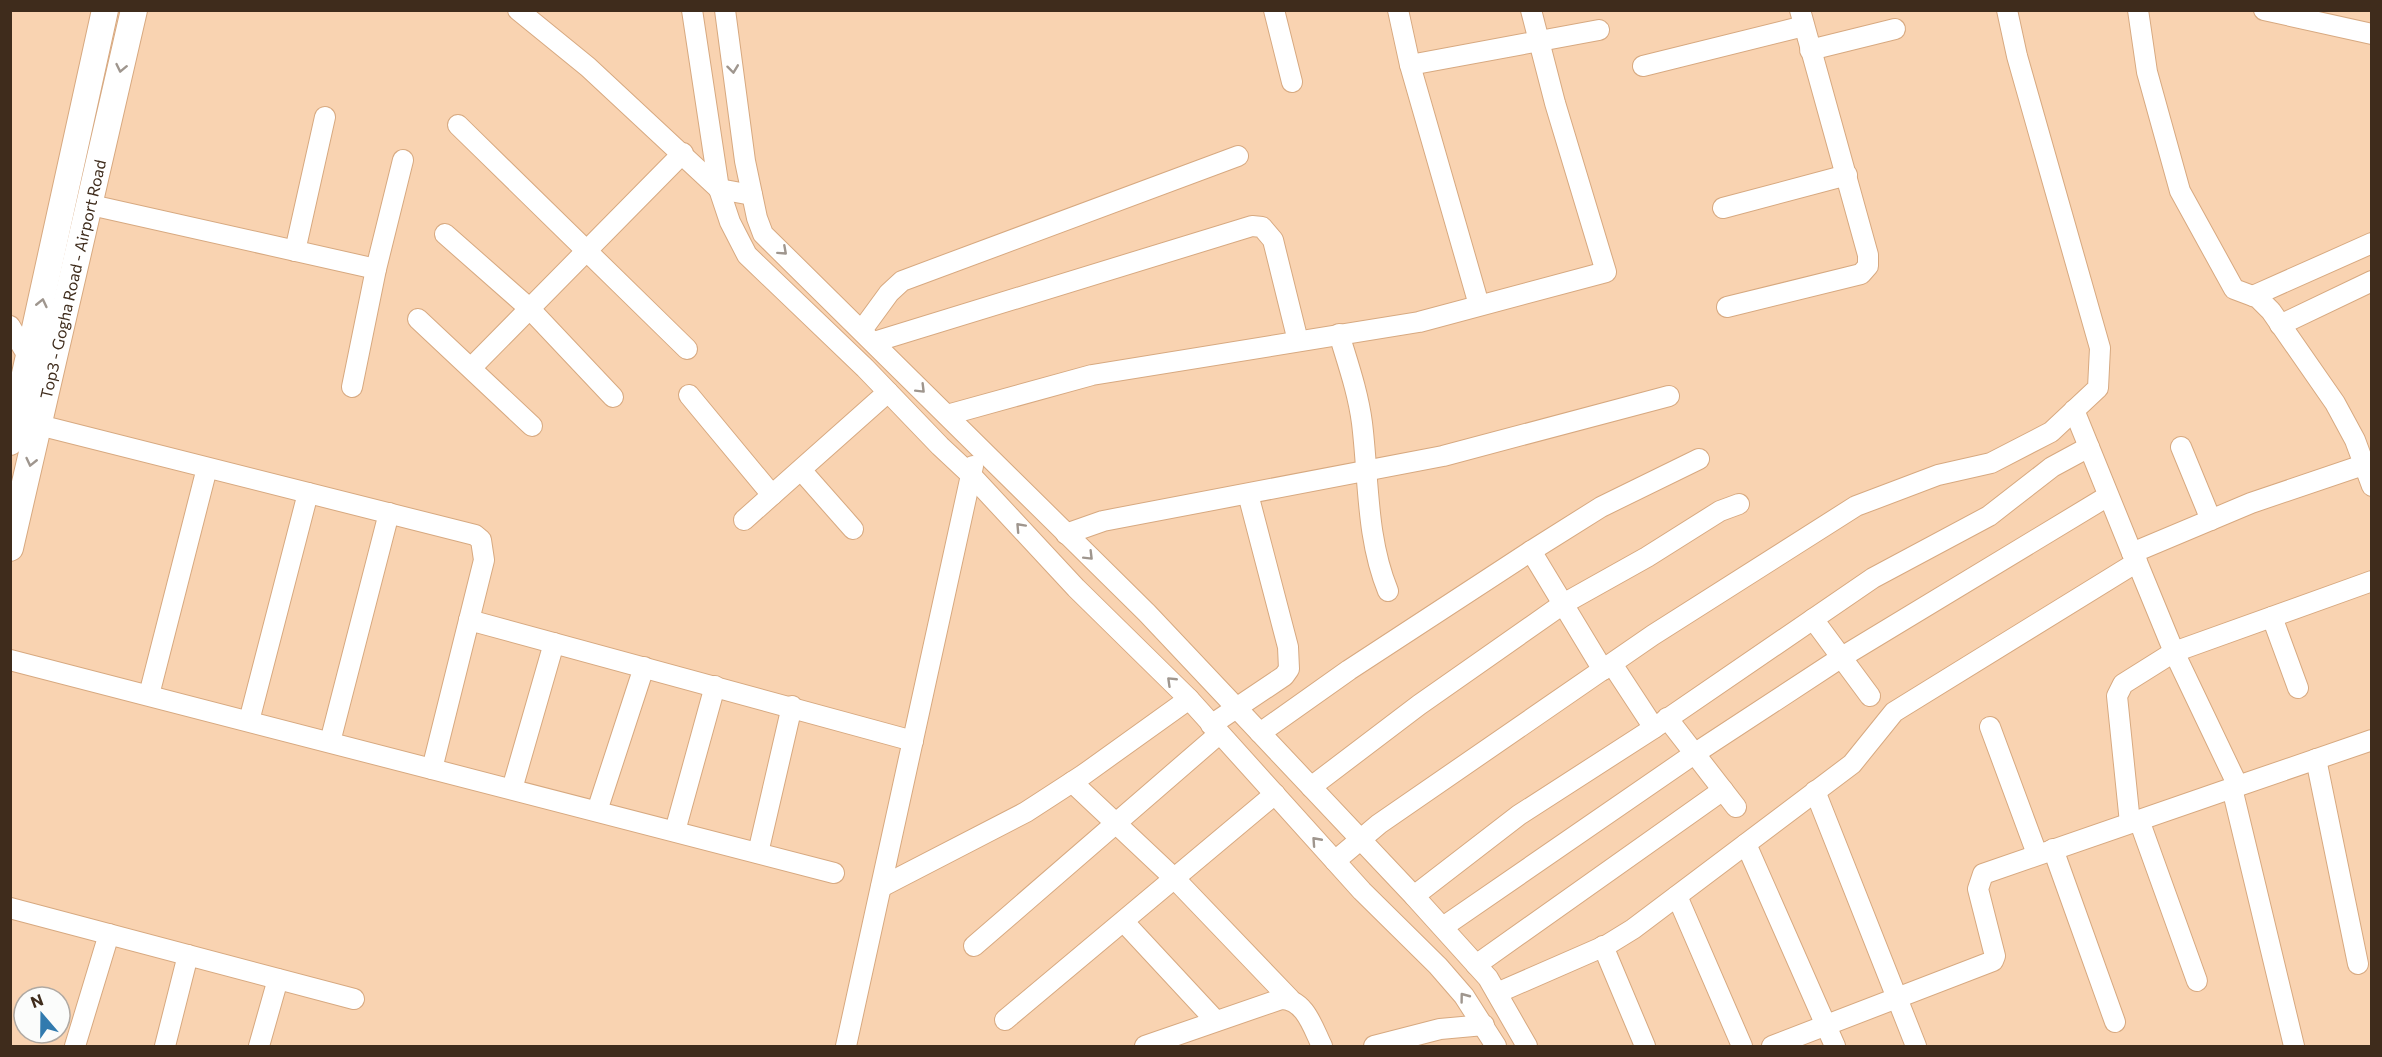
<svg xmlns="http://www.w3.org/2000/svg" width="2382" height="1057" font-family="Commissioner,sans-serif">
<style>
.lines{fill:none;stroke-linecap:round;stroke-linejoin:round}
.minor-casing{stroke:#d7a980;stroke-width:22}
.major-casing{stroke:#d7a980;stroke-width:28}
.minor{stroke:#fff;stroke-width:20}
.major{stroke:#fff;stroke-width:26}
.oneway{stroke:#9f968e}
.labels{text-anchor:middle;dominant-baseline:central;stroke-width:6;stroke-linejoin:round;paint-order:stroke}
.street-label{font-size:16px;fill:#3f2c1c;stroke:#fbfcfb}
</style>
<rect width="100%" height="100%" fill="#f9d3b1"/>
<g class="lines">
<defs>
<g id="minor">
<path d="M518 10 588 67 719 189 752 195"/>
<path d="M692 10 719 189 730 222 747 255 865 368 940 446 971 475 1076 588 1189 699 1362 891 1438 966 1464 996 1496 1046"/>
<path d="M725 10 745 161 757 218 763 234 1147 613 1414 896 1488 978 1527 1046"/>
<path d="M1274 10 1292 82"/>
<path d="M1398 10 1410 65 1479 305"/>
<path d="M2138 10 2147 72 2180 191 2234 289 2258 298 2271 311 2335 403 2355 440 2372 486"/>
<path d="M2264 10 2372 34"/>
<path d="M1810 50 1895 29"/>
<path d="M1410 65 1599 30"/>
<path d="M1643 66 1804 26"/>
<path d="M458 125 687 349"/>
<path d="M91 205 376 269"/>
<path d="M1723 208 1847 175"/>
<path d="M445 234 529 308 613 397"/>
<path d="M295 251 325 117"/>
<path d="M2253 296 2372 243"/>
<path d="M1727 307 1861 274 1868 266V255L1800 10"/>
<path d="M418 319 532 426"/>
<path d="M2280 325 2372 281"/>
<path d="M10 326 29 358"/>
<path d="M862 330 889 293 902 281 1238 156"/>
<path d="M1339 334C1348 364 1358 392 1362 423 1369 480 1366 537 1388 591"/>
<path d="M874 342 1252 226 1262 227 1273 240 1298 341"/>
<path d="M471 368 683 153"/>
<path d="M352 387 376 269 403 160"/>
<path d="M689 395 772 495"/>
<path d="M2074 410 2132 553"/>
<path d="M947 415 1092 375 1419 322 1606 272 1555 103 1531 10"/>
<path d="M27 422 475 535 481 540 484 560 432 769"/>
<path d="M2181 447 2211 520"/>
<path d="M2372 462 2251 503 2132 553 2137 562 2174 652 2238 786 2372 740"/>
<path d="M801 470 853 529"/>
<path d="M744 520 888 392"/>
<path d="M1066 534 1103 521 1443 456 1669 396"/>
<path d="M1531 551 1603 670"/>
<path d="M2272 617 2298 688"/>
<path d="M1813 619 1870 696"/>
<path d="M469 620 913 741"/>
<path d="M10 660 834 873"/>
<path d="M1612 664 1654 728"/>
<path d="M149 695 207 468"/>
<path d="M1667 718 1736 807"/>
<path d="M249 721 308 493"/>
<path d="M1211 725 1284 676 1289 669 1288 647 1248 494"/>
<path d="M1990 727 2037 854"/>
<path d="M1260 733 1349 670 1531 551 1601 507 1699 459"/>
<path d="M330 742 389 513"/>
<path d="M2316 759 2358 964"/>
<path d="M1072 782 1175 879 1290 999"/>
<path d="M1311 787 1419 705 1563 604 1647 557 1720 511 1739 504"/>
<path d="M2232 788 2294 1046"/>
<path d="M512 789 554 643"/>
<path d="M1815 791 1916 1046"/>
<path d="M597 811 644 667"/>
<path d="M2139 820 2197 981"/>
<path d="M2130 823 2117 696 2123 684 2174 652 2372 581"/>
<path d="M675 831 715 686"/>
<path d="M1746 844 1835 1046"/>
<path d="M2053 849 2115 1022"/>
<path d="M758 853 792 706"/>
<path d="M1335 861 1379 824 1653 635 1856 506 1938 475 1991 463 2051 432 2098 388 2100 348 2017 56 2007 10"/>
<path d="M881 887 1026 812 1083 775 1189 699"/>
<path d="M1414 896 1519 815 1654 728 1873 578 1989 516 2052 467 2089 447"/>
<path d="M1677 896 1742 1046"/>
<path d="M10 908 354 999"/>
<path d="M1124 922 1216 1021"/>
<path d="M1443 927 1694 754 1842 657 2108 496"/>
<path d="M974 946 1219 734"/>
<path d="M1603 946 1645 1046"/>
<path d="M1476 965 1723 790"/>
<path d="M1497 993 1607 945 1633 929 1852 764 1894 712 2137 562"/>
<path d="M1005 1020 1275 794"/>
<path d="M75 1046 109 934"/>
<path d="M165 1046 188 955"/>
<path d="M259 1046 278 979"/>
<path d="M846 1046 973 466"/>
<path d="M1145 1046 1281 999C1305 999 1313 1028 1322 1046"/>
<path d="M1374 1046 1440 1029 1484 1025"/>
<path d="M1772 1046 1993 961 1995 956 1978 889 1983 874 2238 786"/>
</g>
<g id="major">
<path d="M10 442 105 10"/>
<path id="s1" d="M10 548 134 10"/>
</g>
</defs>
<use href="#minor" class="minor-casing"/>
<use href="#major" class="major-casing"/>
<use href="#minor" class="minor"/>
<use href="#major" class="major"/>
</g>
<defs><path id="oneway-chevron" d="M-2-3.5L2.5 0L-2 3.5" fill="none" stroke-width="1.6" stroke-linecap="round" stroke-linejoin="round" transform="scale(1.5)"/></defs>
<g class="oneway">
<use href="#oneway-chevron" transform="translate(121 68) rotate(102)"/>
<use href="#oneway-chevron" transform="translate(733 69) rotate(83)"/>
<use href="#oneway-chevron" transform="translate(783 251) rotate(42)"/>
<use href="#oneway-chevron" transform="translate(42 303) rotate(-77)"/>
<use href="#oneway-chevron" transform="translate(921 389) rotate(45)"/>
<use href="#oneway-chevron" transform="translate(31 462) rotate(103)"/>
<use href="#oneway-chevron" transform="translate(1020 527) rotate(-133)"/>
<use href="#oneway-chevron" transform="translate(1089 556) rotate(45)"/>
<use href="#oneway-chevron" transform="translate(1171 681) rotate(-136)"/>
<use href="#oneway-chevron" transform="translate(1316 841) rotate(-132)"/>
<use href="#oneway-chevron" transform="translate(1464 997) rotate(-127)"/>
</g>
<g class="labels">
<g class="street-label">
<text stroke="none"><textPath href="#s1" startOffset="276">Top3 - Gogha Road - Airport Road</textPath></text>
</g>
</g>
<rect width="2382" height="1057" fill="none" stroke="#3f2c1c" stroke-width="24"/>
<g transform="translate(42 1015) rotate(340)"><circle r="28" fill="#fbfcfb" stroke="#b0a9a2" stroke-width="1.5"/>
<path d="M0-4.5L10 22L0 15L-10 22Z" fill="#317aae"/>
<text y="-9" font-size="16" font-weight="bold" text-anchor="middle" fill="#3f2c1c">N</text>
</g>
</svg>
